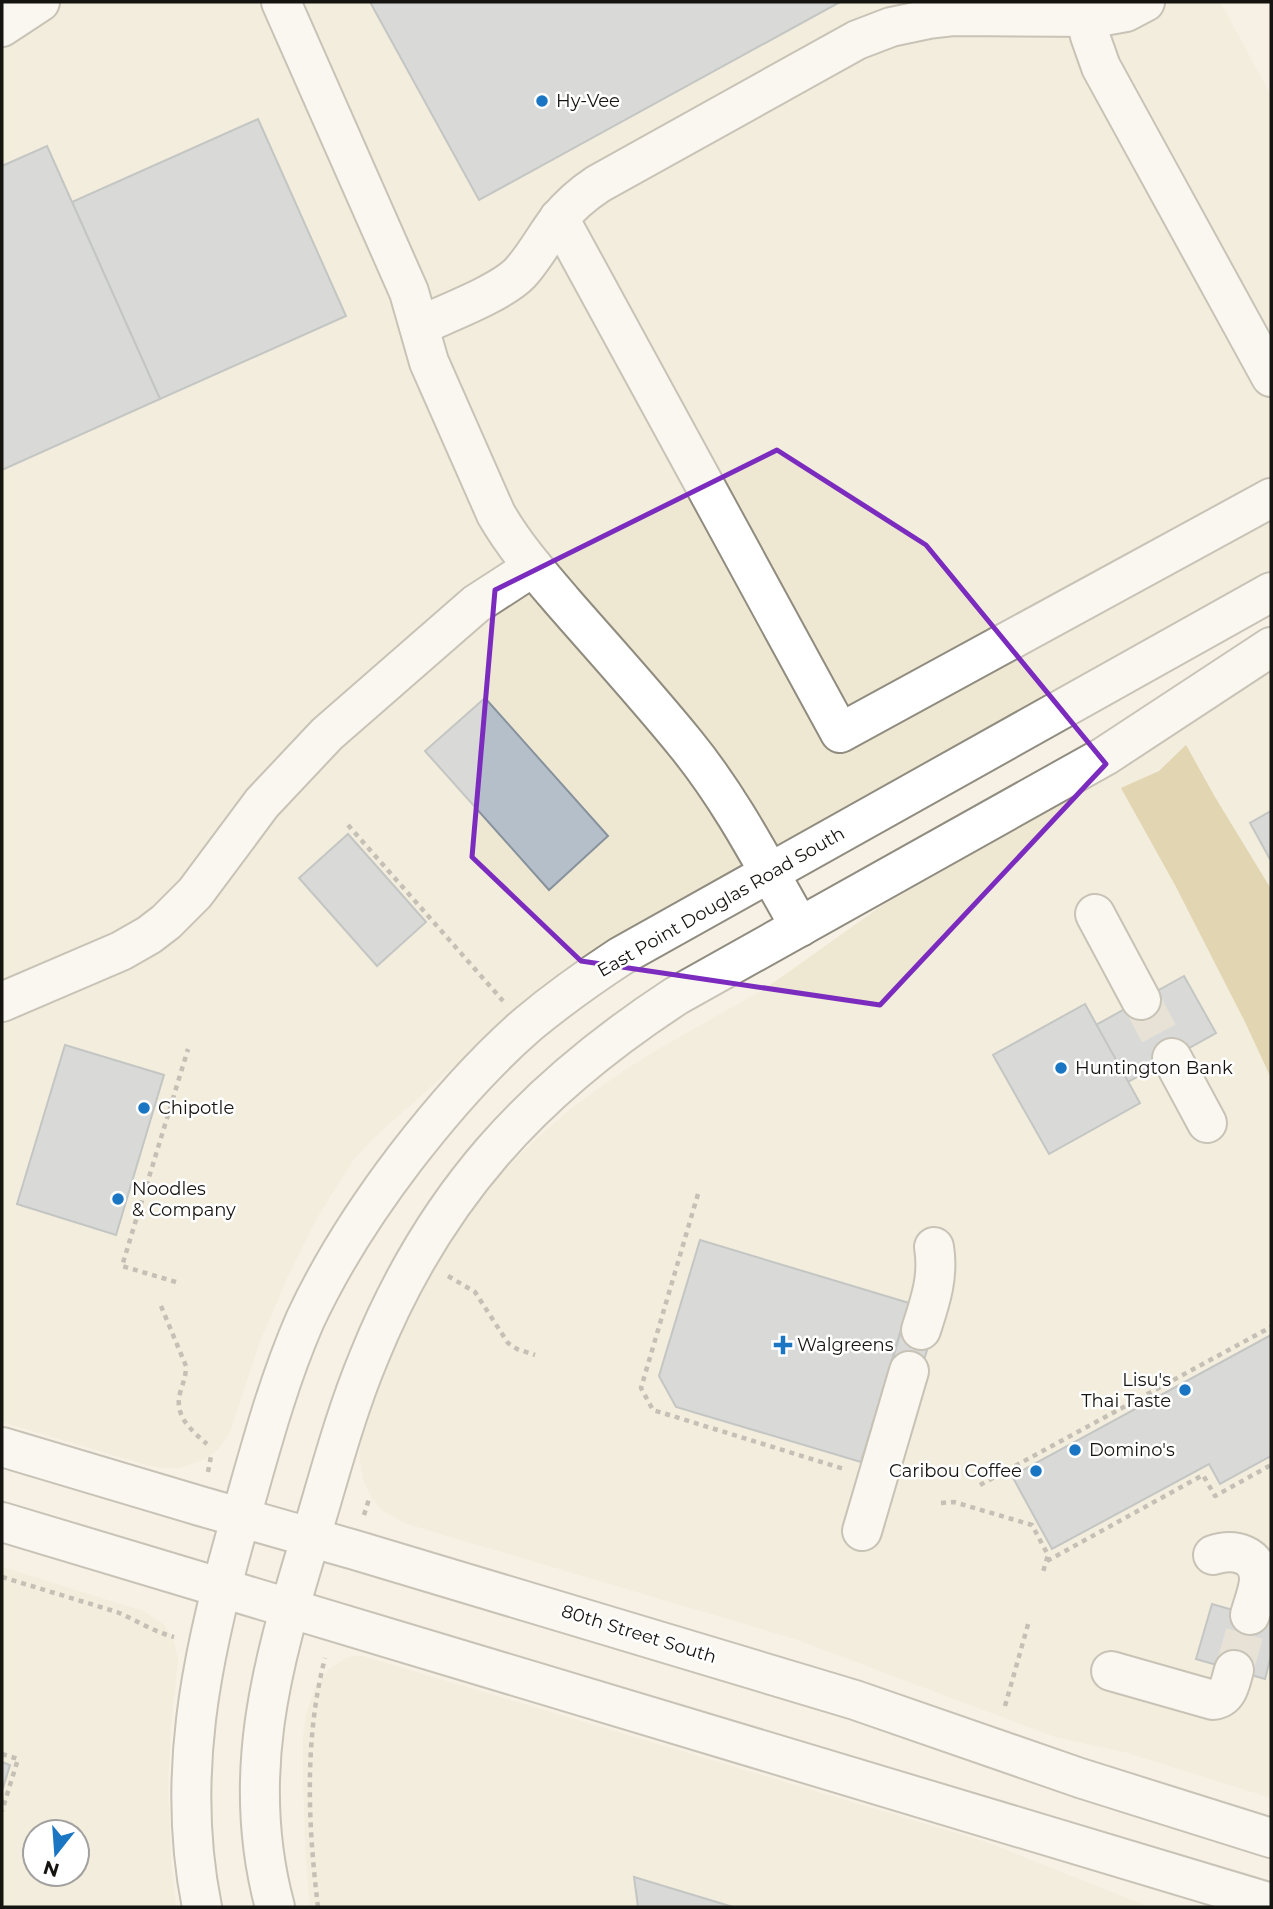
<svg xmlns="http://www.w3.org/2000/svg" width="1273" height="1909" font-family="Montserrat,sans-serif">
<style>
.built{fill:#eee8d3;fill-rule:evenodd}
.forest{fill:#c8b375}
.building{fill:#b5bfc9;stroke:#88929c;stroke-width:2}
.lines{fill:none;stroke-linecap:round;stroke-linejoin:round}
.minor-tunnel{stroke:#d4d0c4;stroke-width:38;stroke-dasharray:38 19;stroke-linecap:butt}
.minor-casing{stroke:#908c7f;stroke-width:42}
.major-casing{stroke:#908c7f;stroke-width:42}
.path{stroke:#88857c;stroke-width:4.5;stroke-dasharray:5 5;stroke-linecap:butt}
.minor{stroke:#fff;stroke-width:38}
.major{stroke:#fff;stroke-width:38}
.marked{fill:none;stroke:#7b2cbf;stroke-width:5;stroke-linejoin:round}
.poi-dot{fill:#1a75c2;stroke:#fff;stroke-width:2.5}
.labels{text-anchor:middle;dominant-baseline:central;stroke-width:5;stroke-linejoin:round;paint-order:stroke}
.poi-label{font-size:18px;fill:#161410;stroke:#fff;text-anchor:start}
.street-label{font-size:18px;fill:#161410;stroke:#fff}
</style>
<rect width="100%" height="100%" fill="#f6f1e4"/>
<g class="built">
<path d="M2 2H1220L1271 95V570L642 920 583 957 535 995 389 1124 369 1143 352 1162 318 1216 288 1276 259 1344 229 1435 218 1449 207 1458 180 1468H163L150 1466 2 1422Z"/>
<path d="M1271 670V1798L1128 1753 1055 1737 795 1639 404 1523 381 1509 373 1500 364 1482 359 1455 363 1431 379 1383 408 1318 447 1246 476 1203 492 1183 532 1143 569 1110 619 1074 655 1051 766 988 884 904 1115 774Z"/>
<path d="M2 1567 143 1611 163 1624 173 1638 178 1659 171 1726 168 1785 171 1857 176 1907H2ZM35 1832H77V1874H35Z"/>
<path d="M363 1656 986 1842 1149 1907H310L306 1862 303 1782V1738L306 1716 314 1690 328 1670 348 1657Z"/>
</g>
<path class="forest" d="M1186 745 1215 797 1271 889V1078L1245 1022 1175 885 1121 788 1159 771Z"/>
<g class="building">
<path d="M370 2H840L479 200Z"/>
<path d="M258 119 346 316 160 399 72 202Z"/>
<path d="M47 146 160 399 2 470V166Z"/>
<path d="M485 698 608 836 549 890 425 751Z"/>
<path d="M1271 811V861L1250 823Z"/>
<path d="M348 834 426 922 377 966 299 878Z"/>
<path d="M1184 976 1216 1033 1128 1082 1096 1025Z"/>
<path d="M1085 1004 1140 1103 1049 1154 993 1055Z"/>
<path d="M65 1045 164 1075 116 1235 17 1204Z"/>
<path d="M700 1240 909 1303 861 1462 676 1407 659 1376Z"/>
<path d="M903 1324 932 1333 920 1374 891 1365Z"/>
<path d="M1271 1335V1456L1220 1484 1209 1464 1052 1549 1012 1476Z"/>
<path d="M1212 1604 1271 1621V1619V1656L1265 1679 1196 1659Z"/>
<path d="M2 1762 10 1765 2 1791Z"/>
<path d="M634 1877 733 1907H638Z"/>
</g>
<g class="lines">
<g class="minor-tunnel">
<path d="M1141 1000 1172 1058"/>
<path d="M1234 1670 1250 1615"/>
</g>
<defs>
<g id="minor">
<path d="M281 2 409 292 429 362 496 514C515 547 539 574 563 602 604 649 646 695 685 743 731 799 764 864 800 927"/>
<path d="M1082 2 1090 36 1101 67 1271 377"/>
<path d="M2 27 40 2"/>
<path d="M559 218 840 733 1271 498"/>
<path d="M419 326C445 314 501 293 520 273 534 258 545 237 558 220 569 206 583 194 598 184L857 40 891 27 929 19 955 16 1098 17 1126 12 1145 2"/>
<path d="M1095 914 1141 1000"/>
<path d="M2 1002 121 951 149 935 166 922 195 893 262 803 327 734 476 604 533 567"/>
<path d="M1172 1058 1207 1123"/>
<path d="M921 1330C930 1302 939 1277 934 1247"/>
<path d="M862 1531 909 1371"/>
<path d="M1213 1555C1234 1548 1260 1554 1259 1581 1258 1592 1253 1604 1250 1615"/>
<path d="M1111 1671 1213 1700C1229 1698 1230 1683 1234 1670"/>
<path d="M202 1907C176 1779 201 1657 236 1534 257 1462 275 1389 305 1320 332 1262 367 1208 406 1157 443 1109 482 1064 528 1024 558 999 589 977 621 956L1271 592"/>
<path d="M275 1907C240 1778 271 1667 309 1543 328 1481 344 1417 369 1357 434 1196 532 1090 676 996L1105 756 1271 647"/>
</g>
<g id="major">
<path d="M2 1447 200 1506 355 1550 855 1700 1080 1778 1271 1838"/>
<path d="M2 1522 1271 1903"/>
</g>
</defs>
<use href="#minor" class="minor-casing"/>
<use href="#major" class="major-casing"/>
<g class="path">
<path d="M348 825 503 1001"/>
<path d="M698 1194 641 1388 653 1410 844 1469"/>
<path d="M448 1276 475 1292 508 1343 517 1349 535 1355"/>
<path d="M176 1282 122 1266 188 1049"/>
<path d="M161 1306 186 1366C186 1376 183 1383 180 1393 174 1416 191 1430 207 1444"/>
<path d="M208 1472 211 1456"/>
<path d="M980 1485 1271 1327"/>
<path d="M941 1503 954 1502 1032 1525 1048 1555 1043 1572"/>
<path d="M364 1515 369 1499"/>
<path d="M1047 1561 1203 1475 1215 1496 1271 1465"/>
<path d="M2 1577 117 1612C136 1620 154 1632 174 1637"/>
<path d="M1005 1706 1029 1621"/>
<path d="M2 1754 18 1759 2 1811"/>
<path d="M318 1907C308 1825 304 1739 325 1658"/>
</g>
<use href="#minor" class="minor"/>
<use href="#major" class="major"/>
</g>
<path d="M0 0H1273V1909H0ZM777 450 926 545 1106 764 880 1005 581 961 472 857 495 590Z" fill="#f6f1e4" fill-opacity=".55" fill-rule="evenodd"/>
<path class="marked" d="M777 450 926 545 1106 764 880 1005 581 961 472 857 495 590Z"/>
<g class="poi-dot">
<circle cx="542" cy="101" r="7"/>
<circle cx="1061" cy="1068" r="7"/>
<circle cx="144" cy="1108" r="7"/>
<circle cx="118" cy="1199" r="7"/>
<path d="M779.5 1334.5h7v7h7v7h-7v7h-7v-7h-7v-7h7z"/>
<circle cx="1185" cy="1390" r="7"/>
<circle cx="1075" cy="1450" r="7"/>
<circle cx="1036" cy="1471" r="7"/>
</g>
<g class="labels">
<g class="poi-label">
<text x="556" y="101">Hy-Vee</text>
<text x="1075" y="1068">Huntington Bank</text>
<text x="158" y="1108">Chipotle</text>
<text x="132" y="1189">Noodles<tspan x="132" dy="21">&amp; Company</tspan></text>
<text x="797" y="1345">Walgreens</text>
<text x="1171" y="1380" text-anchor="end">Lisu's<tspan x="1171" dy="21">Thai Taste</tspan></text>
<text x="1089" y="1450">Domino's</text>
<text x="1022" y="1471" text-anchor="end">Caribou Coffee</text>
</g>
<g class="street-label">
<text transform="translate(721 902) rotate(-30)">East Point Douglas Road South</text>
<text transform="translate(639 1634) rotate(17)">80th Street South</text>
</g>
</g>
<rect width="1273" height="1909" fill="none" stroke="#161410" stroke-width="7"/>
<g transform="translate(56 1853) rotate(197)"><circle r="33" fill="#ffffff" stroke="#a2a19f" stroke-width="2"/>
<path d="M0-5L12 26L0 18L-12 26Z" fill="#1a75c2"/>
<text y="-10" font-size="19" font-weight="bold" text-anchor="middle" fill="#161410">N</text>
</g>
</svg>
